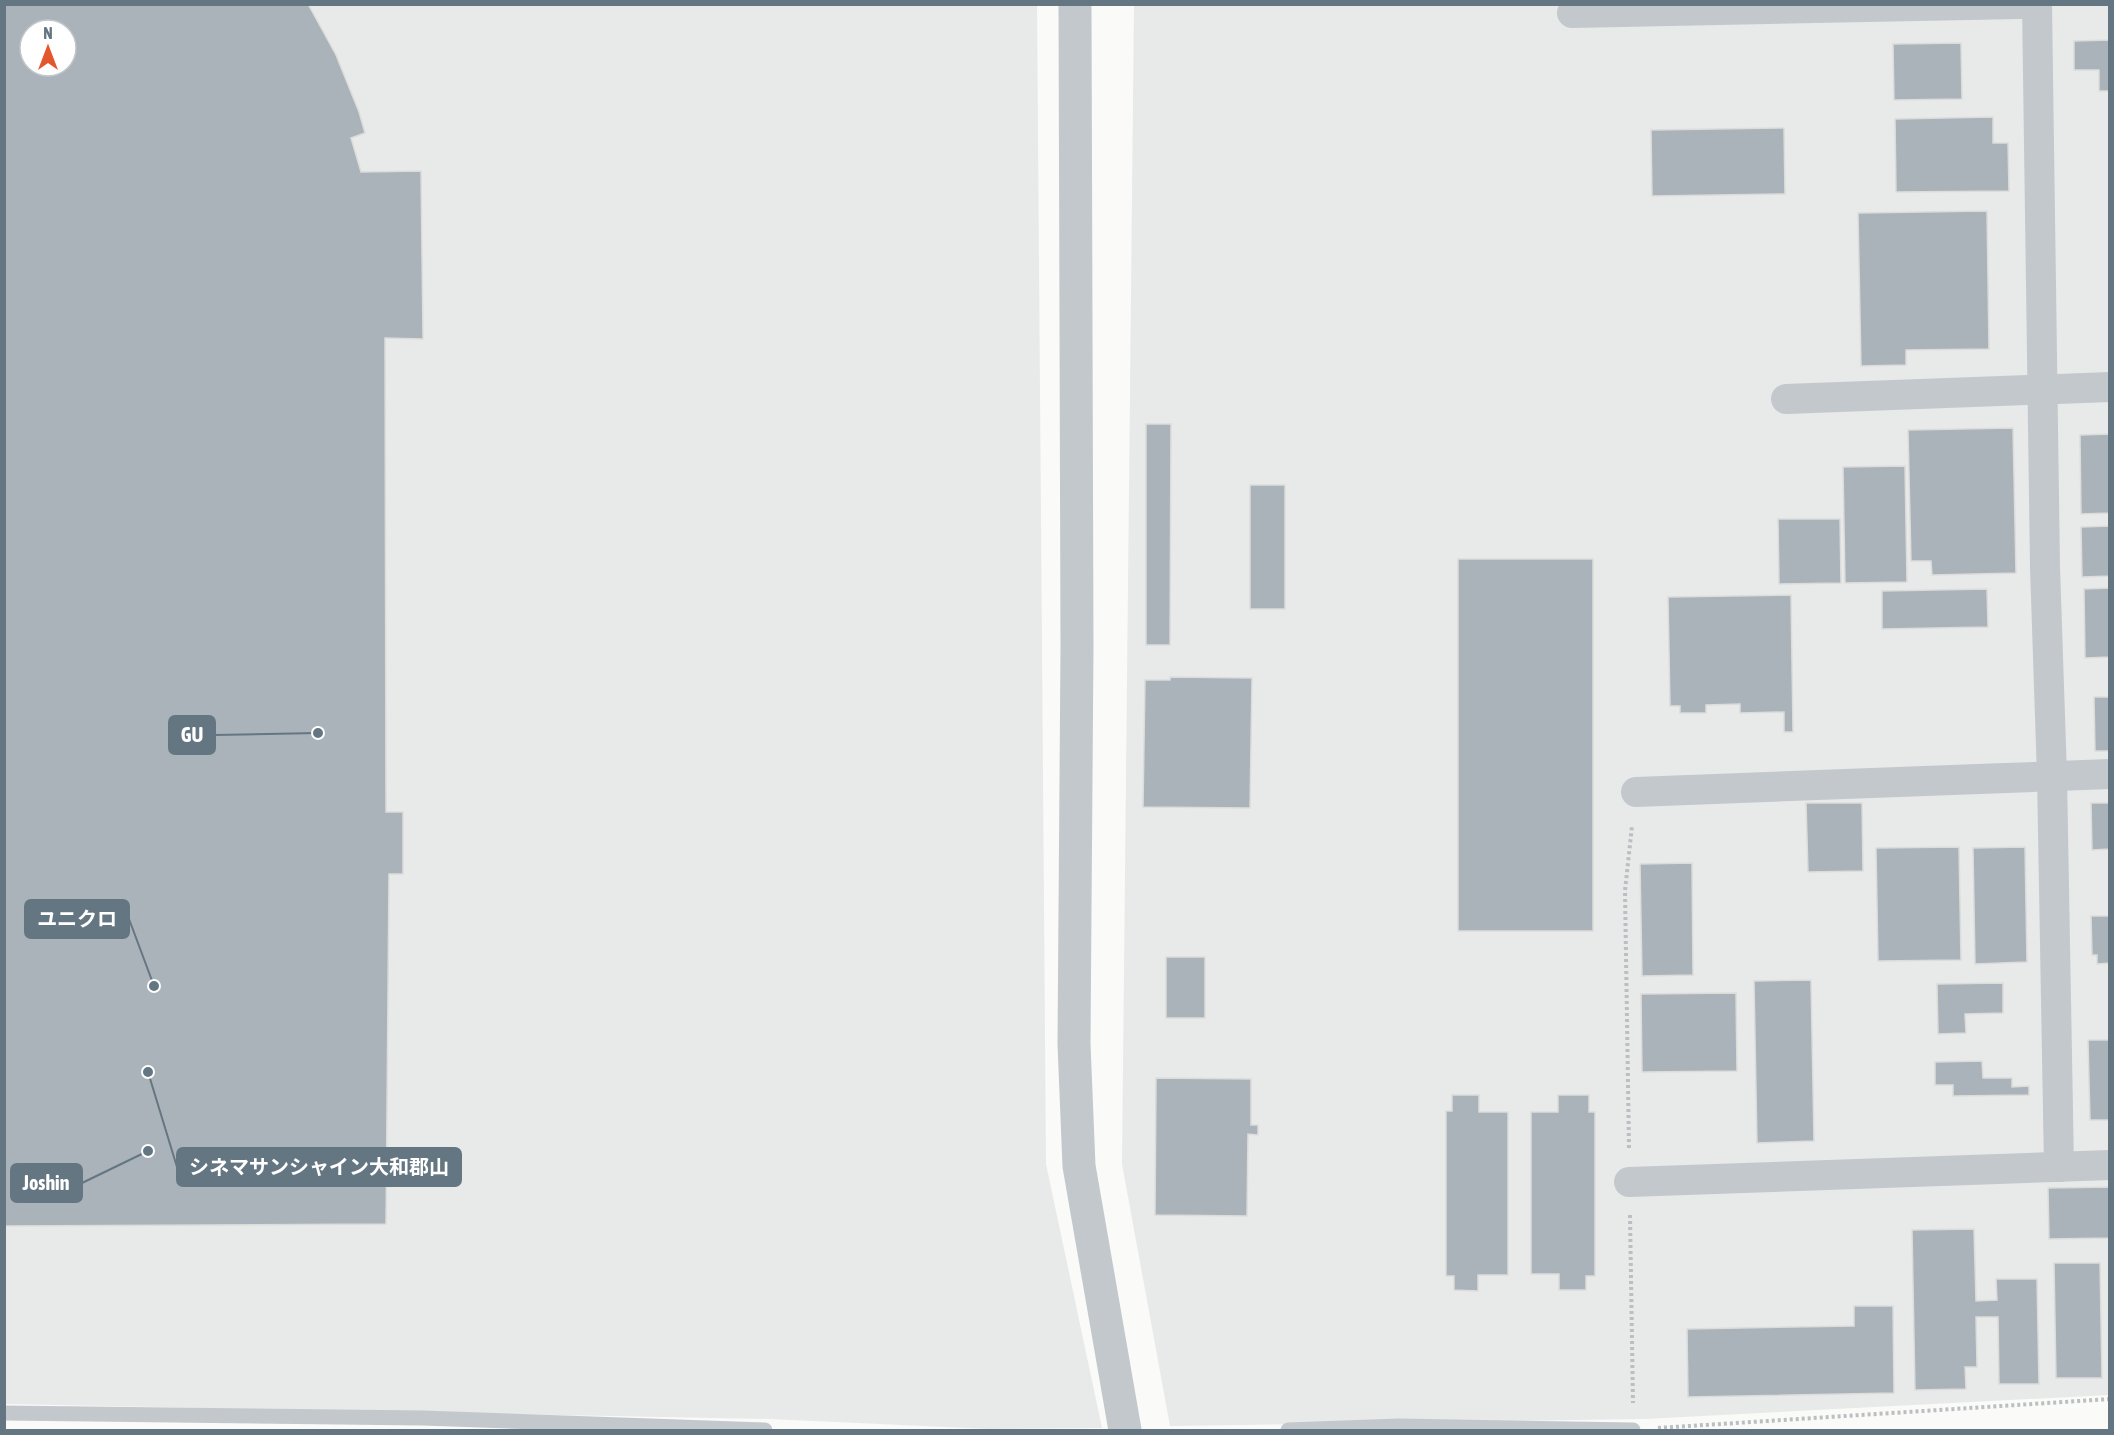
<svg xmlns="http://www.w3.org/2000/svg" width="2114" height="1435" font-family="'Asap Condensed','Noto Sans JP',sans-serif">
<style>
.built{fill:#e8e9e9;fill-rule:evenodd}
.building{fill:#aab3b9;stroke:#dcdcda;stroke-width:1.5;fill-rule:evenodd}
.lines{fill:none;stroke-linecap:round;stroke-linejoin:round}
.path{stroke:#bbbfc2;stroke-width:4;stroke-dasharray:3 3;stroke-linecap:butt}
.service{stroke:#c3c8cc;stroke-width:15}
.minor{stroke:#c3c8cc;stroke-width:30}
.tertiary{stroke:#c3c8cc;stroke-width:33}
.leader{fill:none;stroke:#657683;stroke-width:2}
.callout-dot{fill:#657683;stroke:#fff;stroke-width:2}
.callout{fill:#657683;stroke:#657683;stroke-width:2}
.callout-label{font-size:20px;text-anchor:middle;font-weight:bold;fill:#fff}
</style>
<rect width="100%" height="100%" fill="#fafaf8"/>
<g class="built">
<path d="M5 5H1037L1046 1164 1102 1428 990 1429 769 1419 5 1404ZM30 30H66V66H30Z"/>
<path d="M1134 5H2109V1395L1644 1419 1170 1426 1122 1164Z"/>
</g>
<g class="building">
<path d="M4 4H308L336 55 359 112 365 133 351 138 361 172 421 171 423 339 385 338 386 812H403V874H389L386 1224 4 1226ZM30 30H66V66H30Z"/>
<path d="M2110 40V91H2099V70H2074V41Z"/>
<path d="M1961 43 1962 99 1894 100 1893 44Z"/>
<path d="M1993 117V143H2008L2009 191 1896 192 1895 119Z"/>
<path d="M1784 128 1785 194 1652 196 1651 130Z"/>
<path d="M1987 211 1989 349 1906 350V365L1861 366 1858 213Z"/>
<path d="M1146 424H1171L1170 645H1146Z"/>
<path d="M2013 428 2016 573 1932 575 1931 561H1911L1908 430Z"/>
<path d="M2110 434V513L2081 514 2080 435Z"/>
<path d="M1905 466 1907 582 1845 583 1843 467Z"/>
<rect x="1250" y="485" width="35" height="124"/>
<path d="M1778 519H1840L1841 583 1779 584Z"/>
<path d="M2110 526V576L2082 577 2081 527Z"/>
<rect x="1458" y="559" width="135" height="372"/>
<path d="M2110 588V657L2085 658 2084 589Z"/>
<path d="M1987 589 1988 627 1882 629V591Z"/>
<path d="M1791 595 1793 732H1784V712L1740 713V704L1706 705V713H1680V706H1670L1668 597Z"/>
<path d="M1170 677 1252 678 1250 808 1143 807 1145 680H1170Z"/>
<path d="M2094 697H2110V751H2095Z"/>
<path d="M1806 803H1862L1863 871 1808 872Z"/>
<path d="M2091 803H2110V849L2092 850Z"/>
<path d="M1959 847 1961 960 1878 961 1876 848Z"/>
<path d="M2025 847 2027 962 1975 964 1973 848Z"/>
<path d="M1692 863 1693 975 1642 976 1640 864Z"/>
<path d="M2091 916H2110V963L2097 964V955H2092Z"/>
<rect x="1166" y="957" width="39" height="61"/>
<path d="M1811 980 1814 1141 1757 1143 1754 981Z"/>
<path d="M2003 983V1013L1965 1014 1966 1033 1938 1034 1937 984Z"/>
<path d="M1736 993 1737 1071 1642 1072 1641 994Z"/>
<path d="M2088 1040H2110V1120H2090Z"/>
<path d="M1982 1061 1983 1078H2012V1087L2029 1086V1095L1953 1096V1085H1935V1062Z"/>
<path d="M1156 1078 1251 1079V1125H1258V1135L1248 1134 1247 1216 1155 1215Z"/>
<path d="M1452 1095H1479V1112H1508V1275H1478V1291L1454 1290V1276H1446V1111H1452Z"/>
<path d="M1558 1095H1589V1112H1595V1276H1586V1290H1559V1274H1531V1112H1558Z"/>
<path d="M2110 1187V1238L2049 1239 2048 1188Z"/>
<path d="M1974 1229 1976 1301 1997 1300 1996 1279H2037L2039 1384H1999L1998 1317H1976L1977 1367H1965L1966 1389 1915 1390 1912 1230Z"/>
<path d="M2054 1263H2100L2102 1378H2056Z"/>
<path d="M1854 1306H1893L1894 1393 1688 1397 1687 1329 1854 1326Z"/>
</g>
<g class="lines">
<g class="path">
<path d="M1629 1148 1625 891 1632 826"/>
<path d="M1630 1215 1633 1403"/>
<path d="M1658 1428 2110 1399"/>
</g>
<g class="service">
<path d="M4 1413 422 1418 765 1430"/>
<path d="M1288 1430 1399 1426 1633 1430"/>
</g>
<g class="minor">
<path d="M2037 4 2045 567 2052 776 2059 1167"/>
<path d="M1572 13 2020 4"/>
<path d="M1786 399 2110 387"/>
<path d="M1636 792 2110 774"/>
<path d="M1629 1182 2110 1165"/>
</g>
<path class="tertiary" d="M1075 4 1077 647 1074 1044 1079 1166 1125 1430"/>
</g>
<path class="leader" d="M318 733L215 735M154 986L129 919M148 1072L177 1167M148 1151L82 1183"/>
<g class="callout-dot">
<circle cx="318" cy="733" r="6"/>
<circle cx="154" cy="986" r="6"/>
<circle cx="148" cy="1072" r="6"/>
<circle cx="148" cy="1151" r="6"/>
</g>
<g class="callout">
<rect x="169" y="716" width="46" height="38" rx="6"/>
<rect x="25" y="900" width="104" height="38" rx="6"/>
<rect x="177" y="1148" width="284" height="38" rx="6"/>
<rect x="11" y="1164" width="71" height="38" rx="6"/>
</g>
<g class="callout-label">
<text x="192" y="742">GU</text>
<text x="77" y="926">ユニクロ</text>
<text x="319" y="1174">シネマサンシャイン大和郡山</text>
<text x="46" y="1190">Joshin</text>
</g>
<rect width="2114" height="1435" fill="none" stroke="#657683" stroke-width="12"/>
<g transform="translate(48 48)"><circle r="28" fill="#ffffff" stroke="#c1c8cd" stroke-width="1.5"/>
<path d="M0-4.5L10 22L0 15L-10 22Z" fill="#e4572e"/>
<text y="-9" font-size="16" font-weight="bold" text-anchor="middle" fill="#657683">N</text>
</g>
</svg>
